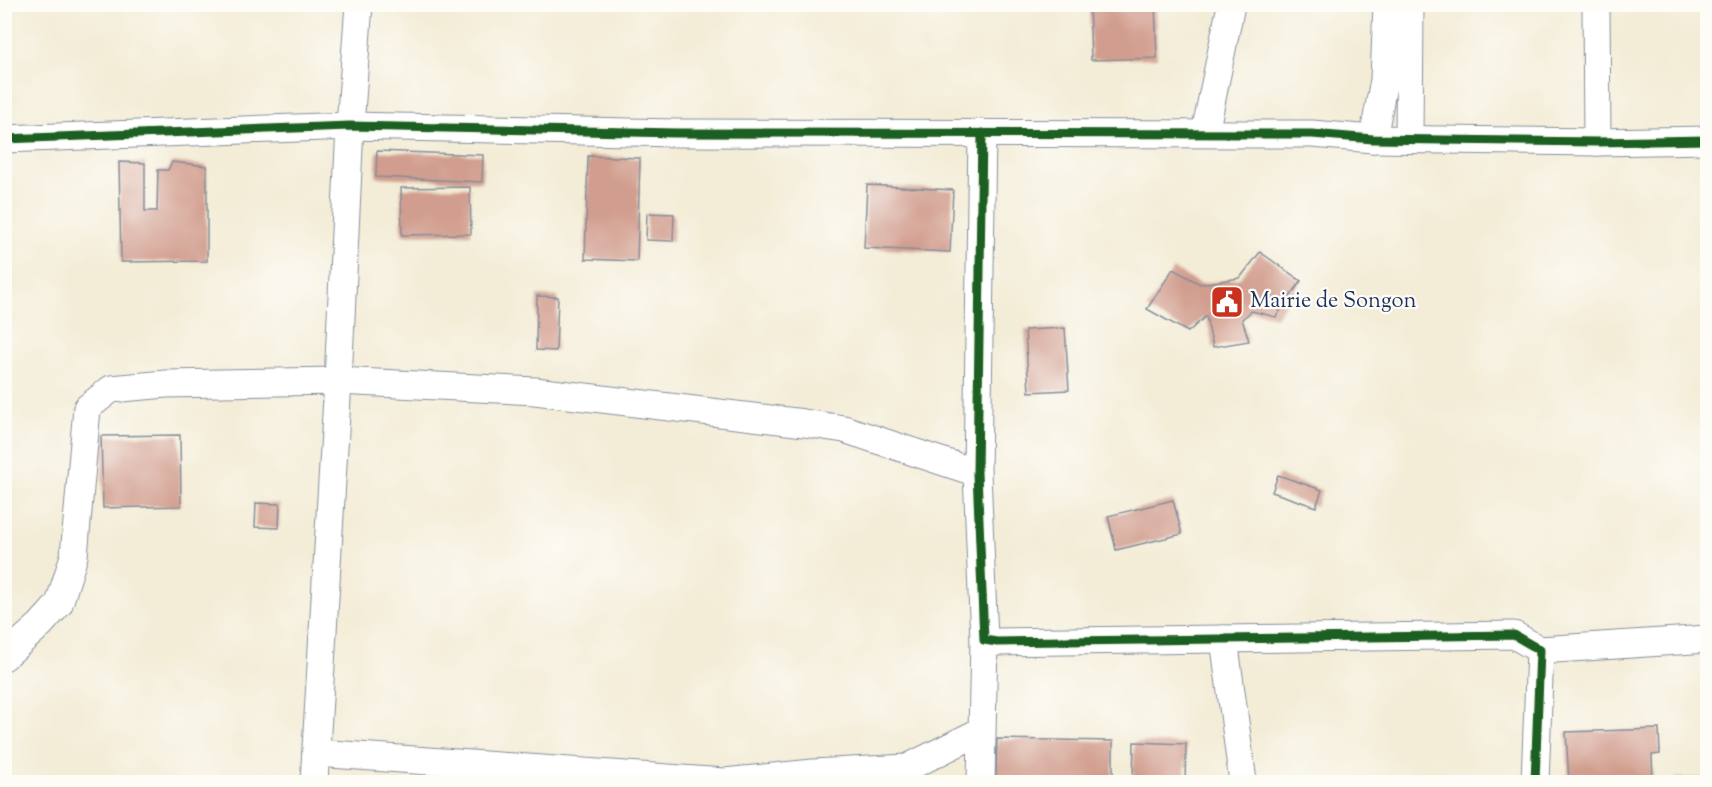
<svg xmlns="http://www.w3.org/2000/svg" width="1712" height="787" font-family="'Sorts Mill Goudy',serif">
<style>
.building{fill:#d19d8e}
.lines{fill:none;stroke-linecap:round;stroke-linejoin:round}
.street-casing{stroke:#878e9a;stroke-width:29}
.street{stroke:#fff;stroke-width:27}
.cycleway-casing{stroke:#fdfcf7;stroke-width:13}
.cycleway{stroke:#1b5e20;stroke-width:9}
.labels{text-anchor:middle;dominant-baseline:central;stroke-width:4.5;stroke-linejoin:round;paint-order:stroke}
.poi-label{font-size:22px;fill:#1b2f5e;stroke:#fdfcf7;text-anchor:start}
</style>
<rect width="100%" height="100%" fill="#fdfcf7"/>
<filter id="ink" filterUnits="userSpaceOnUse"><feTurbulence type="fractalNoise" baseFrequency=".0167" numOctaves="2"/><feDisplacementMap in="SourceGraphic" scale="12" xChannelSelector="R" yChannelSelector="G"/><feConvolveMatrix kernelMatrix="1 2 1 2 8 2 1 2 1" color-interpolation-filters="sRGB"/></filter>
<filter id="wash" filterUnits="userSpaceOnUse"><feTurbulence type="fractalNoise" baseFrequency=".008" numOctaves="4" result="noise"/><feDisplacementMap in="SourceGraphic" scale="24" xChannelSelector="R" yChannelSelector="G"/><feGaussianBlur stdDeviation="1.35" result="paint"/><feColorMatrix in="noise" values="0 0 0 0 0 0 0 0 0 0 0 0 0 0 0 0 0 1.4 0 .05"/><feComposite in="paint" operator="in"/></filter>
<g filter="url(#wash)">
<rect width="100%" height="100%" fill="#f3ecd6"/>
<g id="blocks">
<g class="building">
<path d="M1089 4H1155L1157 58 1091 60Z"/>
<path d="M377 151 483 155 482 182 376 177Z"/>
<path d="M588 156 640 158 637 261 585 259Z"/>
<path d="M119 162 145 163V211H157L158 170H168L172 162 207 166V261L121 262Z"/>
<path d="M867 185 953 190 950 252 864 248Z"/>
<path d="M470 187 471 234 402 235 401 188Z"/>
<path d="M647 213 674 214 673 241 646 240Z"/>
<path d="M1260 252 1301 281 1276 317 1252 311 1242 319 1249 341 1213 347 1206 316 1188 332 1147 309 1173 269 1200 284 1240 278Z"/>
<path d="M537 296 558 297 556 351 536 350Z"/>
<path d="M1065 328 1069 390 1029 392 1025 330Z"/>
<path d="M180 435 181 506 103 508 101 436Z"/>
<path d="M1278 475 1322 490 1316 507 1272 492Z"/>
<path d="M1173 500 1182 534 1116 550 1108 516Z"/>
<path d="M256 503 280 504 279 528 255 527Z"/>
<path d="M1659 729 1660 754 1652 755 1653 782H1569L1566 732Z"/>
<path d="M997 739 1113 741V782H996Z"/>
<path d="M1134 742 1186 744 1185 782H1133Z"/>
<rect x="1676" y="778" width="32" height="4"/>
</g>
</g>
</g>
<g filter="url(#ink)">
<use href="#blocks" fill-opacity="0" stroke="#878e9a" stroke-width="1.5"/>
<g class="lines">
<defs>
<g id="street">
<path d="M1596 4 1597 142"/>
<path d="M982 133 977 473 984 640 997 642 1514 635 1540 650 1535 782"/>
<path d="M1205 133 1230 10V4"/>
<path d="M4 139 350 126 676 133 1312 134 1373 139 1597 142 1708 140"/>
<path d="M1373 139 1384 80 1387 4"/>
<path d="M1409 139 1410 4"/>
<path d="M1224 639 1243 782"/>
<path d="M1540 650 1708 639"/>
<path d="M4 657 40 625 59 604 74 556 87 408 111 389 166 384 338 381 535 391 804 423 844 429 977 473"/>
<path d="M316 753 724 782 813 773 907 768 981 731"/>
<path d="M314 782 338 381 350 126 359 4"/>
<path d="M981 782 984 640"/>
</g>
</defs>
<use href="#street" class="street-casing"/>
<use href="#street" class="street"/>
<defs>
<g id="cycleway">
<path d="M982 133 977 473 984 640 997 642 1514 635 1540 650 1535 782"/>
<path d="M4 139 350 126 676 133 1312 134 1373 139 1597 142 1708 140"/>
</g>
</defs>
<use href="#cycleway" class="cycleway-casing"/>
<use href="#cycleway" class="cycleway"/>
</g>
</g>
<defs>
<symbol id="civic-square" viewBox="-11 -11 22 22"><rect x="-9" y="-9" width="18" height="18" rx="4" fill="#c8321e" stroke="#fdfcf7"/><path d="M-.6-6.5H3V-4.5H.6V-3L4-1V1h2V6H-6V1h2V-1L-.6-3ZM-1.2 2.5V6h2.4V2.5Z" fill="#fff"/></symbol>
</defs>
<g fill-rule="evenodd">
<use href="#civic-square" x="1208" y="283" width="38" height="38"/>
</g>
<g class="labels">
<g class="poi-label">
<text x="1250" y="302">Mairie de Songon</text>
</g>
</g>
<rect width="1712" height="787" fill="none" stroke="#fdfcf7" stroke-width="24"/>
</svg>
